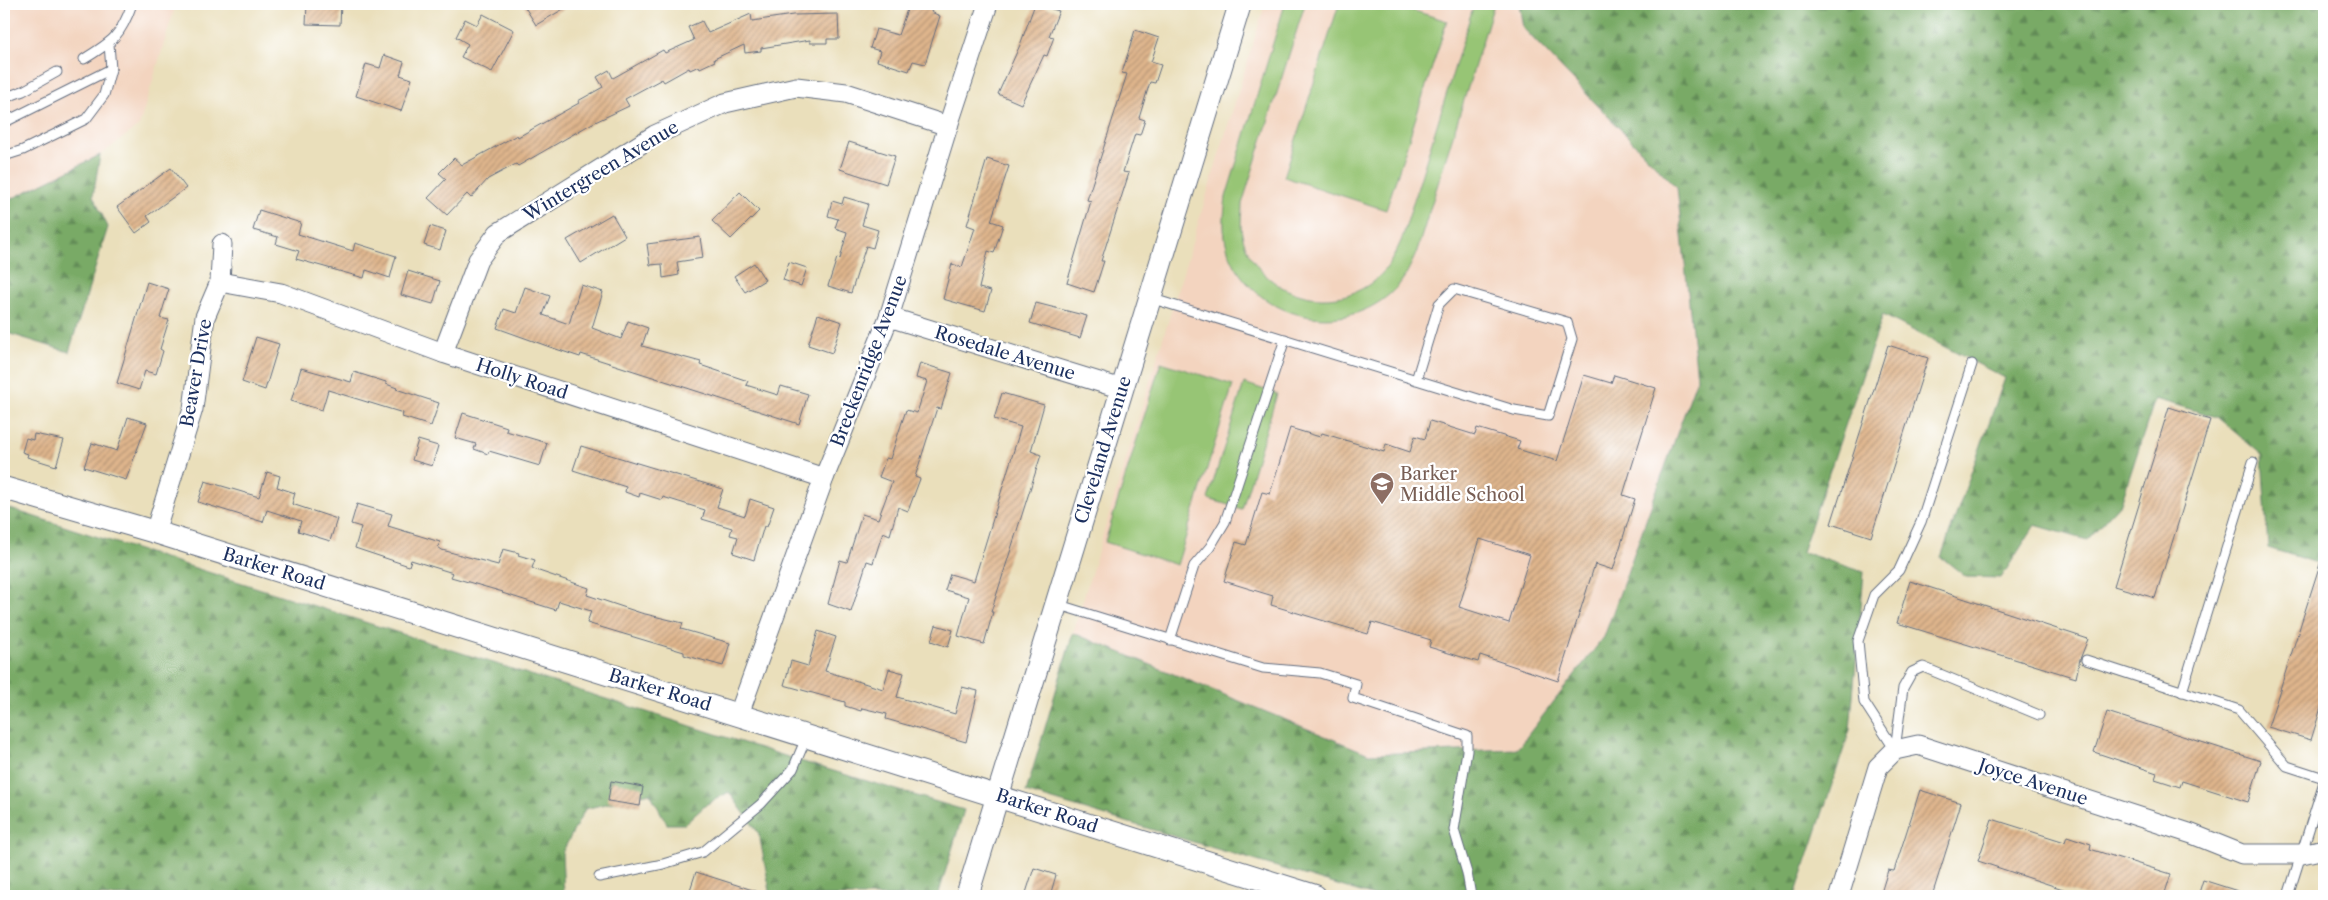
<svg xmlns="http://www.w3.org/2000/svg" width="2328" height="900" font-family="'Libre Caslon Text',serif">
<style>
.built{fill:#f3d4bf}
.forest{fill:url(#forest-firs);stroke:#4a6c62}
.pitch{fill:#97c574;stroke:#597a69}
.building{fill:url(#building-hatch);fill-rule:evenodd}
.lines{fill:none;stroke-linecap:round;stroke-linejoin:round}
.service-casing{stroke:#636d7f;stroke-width:11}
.minor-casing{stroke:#636d7f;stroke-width:21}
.tertiary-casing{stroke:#636d7f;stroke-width:24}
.service{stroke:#fff;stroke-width:9}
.minor{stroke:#fff;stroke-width:19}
.tertiary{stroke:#fff;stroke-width:22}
.labels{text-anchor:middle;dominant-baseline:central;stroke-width:4.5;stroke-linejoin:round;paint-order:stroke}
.street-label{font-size:18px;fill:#1b2f5e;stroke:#fff}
.education-label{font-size:18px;fill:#785e54;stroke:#fff;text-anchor:start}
</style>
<defs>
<pattern id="forest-firs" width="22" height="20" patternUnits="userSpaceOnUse" patternTransform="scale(1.25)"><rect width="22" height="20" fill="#79aa66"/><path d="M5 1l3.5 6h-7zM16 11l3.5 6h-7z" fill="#628b57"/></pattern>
<pattern id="building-hatch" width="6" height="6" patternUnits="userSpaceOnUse" patternTransform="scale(1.25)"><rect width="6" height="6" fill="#dfb58c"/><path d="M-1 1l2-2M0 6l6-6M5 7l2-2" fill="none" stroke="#b49476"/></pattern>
</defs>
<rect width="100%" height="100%" fill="#fff"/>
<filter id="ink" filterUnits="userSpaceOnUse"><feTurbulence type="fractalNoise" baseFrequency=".02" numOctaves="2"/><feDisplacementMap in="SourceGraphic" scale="10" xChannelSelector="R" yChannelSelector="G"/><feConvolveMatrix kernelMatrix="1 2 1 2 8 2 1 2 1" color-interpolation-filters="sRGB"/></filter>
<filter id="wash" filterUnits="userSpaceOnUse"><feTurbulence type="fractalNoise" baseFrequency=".0096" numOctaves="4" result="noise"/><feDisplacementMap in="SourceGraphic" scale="20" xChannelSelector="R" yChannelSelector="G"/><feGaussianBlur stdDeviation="1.12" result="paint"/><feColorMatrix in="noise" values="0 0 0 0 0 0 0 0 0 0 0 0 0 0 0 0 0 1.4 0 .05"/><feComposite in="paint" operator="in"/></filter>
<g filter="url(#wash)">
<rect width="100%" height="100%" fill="#eadfbb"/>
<g class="built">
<path d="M4 4H176L139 126 100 155 6 201 4 200Z"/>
<path d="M1265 4H1519L1523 28 1677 188 1697 378 1604 637 1517 749 1369 754 1073 633Z"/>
</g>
<g class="forest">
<path d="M1519 4H2324V565L2268 548 2262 455 2217 417 2155 399 2121 503 2087 540 2035 525 2001 578 1966 577 1941 557 2005 378 1883 315 1802 552 1864 572 1850 730 1795 896H1374L1026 792 1073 633 1369 754 1517 749 1604 637 1697 378 1677 188 1523 28Z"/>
<path d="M100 155 93 196 108 227 69 352 4 332V200L7 201Z"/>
<path d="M4 507 810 764 964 810 938 896H771L759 834 729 792 707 804 685 824H667L650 793 585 809 562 853 564 896H4Z"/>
</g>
<g class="pitch">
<path d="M1285 4H1305L1242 204C1242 213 1240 225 1242 234 1255 293 1329 318 1375 280 1388 270 1395 254 1402 239L1474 4H1494L1416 254C1410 266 1406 277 1397 287 1345 343 1249 319 1227 247 1222 230 1224 214 1226 197Z"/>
<path d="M1339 4H1392L1447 21 1386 210 1284 177Z"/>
<path d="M1161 362 1233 385 1177 565 1105 542Z"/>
<path d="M1244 383 1277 394 1242 509 1208 499Z"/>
</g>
<g id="blocks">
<g class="building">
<path d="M307 4H341L340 25 306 24Z"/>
<path d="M523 4H572L536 25Z"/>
<path d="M909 4H934L931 12 940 16 925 64 913 61 909 71 877 61 880 51 870 48 876 29 898 35Z"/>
<path d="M1035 4 1059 11 1049 36 1054 37 1047 56 1044 55 1021 104 998 94 1020 45Z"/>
<path d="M483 14 514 30 492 72 461 57 468 44 456 37 465 19 477 25Z"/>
<path d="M751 14 752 21 793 15 838 14 839 39H827V43H810V40L761 48V51L745 53 744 45 714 59 715 61 700 68 699 66 690 70 689 68 664 82 662 79 625 99 629 106 591 124 518 166 516 164 488 179 471 198 467 194 447 215 428 198 446 179 439 173 454 158 462 165 517 135 518 137 579 103 578 101 603 87 597 77 609 70 613 78 663 50 665 53 694 40 688 27 702 21 708 33Z"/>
<path d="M1135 30 1159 38 1151 62 1161 65 1155 83 1150 82 1139 118 1145 120 1140 135 1135 134 1123 172 1129 173 1101 261H1104L1094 292 1067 283 1091 201 1087 200 1127 74 1122 73Z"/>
<path d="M384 55 404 62 400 75 412 79 401 111 356 96 366 64 380 68Z"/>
<path d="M849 142 895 156 886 184 840 169Z"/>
<path d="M987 159 1009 166 991 221 1003 225 994 253 988 251 979 288 991 291 985 311 943 299 952 264 962 267 975 228 967 225Z"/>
<path d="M171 168 186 188 147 216 151 222 136 233 117 207Z"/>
<path d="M740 192 759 211 731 239 712 221Z"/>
<path d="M844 197 868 204 862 225 878 230 873 248 866 246 851 293 828 286 837 258 840 259 847 232 835 228 838 219 828 216 832 201 842 204Z"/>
<path d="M259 210 301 223 298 234 353 251 355 243 396 256 390 278 366 270 364 278 296 259 299 251 276 244 278 237 253 230Z"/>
<path d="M612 214 625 236 581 263 567 240Z"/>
<path d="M430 226 446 231 440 250 424 245Z"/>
<path d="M700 237 703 258 677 262 679 275 663 278 662 264 650 265 647 244Z"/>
<path d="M789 262 807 268 801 286 783 280Z"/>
<path d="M754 263 765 280 745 292 734 276Z"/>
<path d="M408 271 440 281 433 304 401 295Z"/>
<path d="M147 282 169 289 160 318 169 320 160 349 163 351 156 374 145 371 139 390 117 383Z"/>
<path d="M581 285 603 292 592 328 621 339 628 321 648 328 642 346 701 362 700 365 748 381 746 385 778 395 781 386 808 394 799 424 581 354 580 357 550 347 497 328 504 309 516 313 525 287 550 296 543 315 569 324Z"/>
<path d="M1036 303 1087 316 1080 338 1030 323Z"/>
<path d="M818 314 842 322 832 353 808 345Z"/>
<path d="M256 337 279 344 265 390 242 382Z"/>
<path d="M1888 345 1928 358 1871 537 1831 524Z"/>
<path d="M920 363 952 373 941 409 937 408 915 477 920 479 908 511 898 507 890 535 883 532 873 563 867 561 851 612 828 604 840 560 847 562 862 514 878 519 892 482 879 477 886 458 890 459 906 410 917 413 927 381 916 378Z"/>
<path d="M301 368 351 382 354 372 386 382V384L397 388 396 389 439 403 431 426 402 417 403 413 328 390 322 410 291 401Z"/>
<path d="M1584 375 1611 383 1614 375 1656 388 1623 495 1635 499 1613 570 1595 564 1558 681 1480 655 1478 662 1429 647 1431 640 1372 622 1368 634 1271 605 1273 596 1224 581 1236 542 1246 545 1262 492 1270 494 1290 428 1320 437 1322 433 1384 452 1386 444 1410 452 1415 436 1425 439 1430 421 1475 435 1477 428 1520 441 1517 449 1557 461ZM1480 539 1530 555 1509 623 1459 607Z"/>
<path d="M1002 393 1044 405 1031 451 1041 455 991 612H993L984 644 958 636 969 597 945 590 950 574 974 581 1021 427 994 419Z"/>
<path d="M2169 407 2210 420 2155 598 2114 586Z"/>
<path d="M463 413 507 427 506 431 547 443 540 466 489 451 488 454 474 449 476 444 455 438Z"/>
<path d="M128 417 147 423 126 480 84 467 92 443 117 451Z"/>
<path d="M34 434 64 440 56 466 27 457 28 454 22 452 26 438 33 440Z"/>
<path d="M418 440 438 446 432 466 412 460Z"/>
<path d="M581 446 723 489 717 507 745 516 750 499 774 507 767 527 764 526 754 560 733 553 738 537 730 535 732 528 702 519 705 510 663 497 662 500 640 493 639 497 625 492 626 487 573 470Z"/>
<path d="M267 472 280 476 277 487 295 493 292 504 337 519 330 541 298 531 301 521 267 510 263 522 198 502 205 481 259 497Z"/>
<path d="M357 504 392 514 388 526 440 542 438 547 442 550 498 565 503 549 519 553 518 555 535 560 532 568 536 570 589 588 587 595 641 613 683 623 681 629 730 643 723 666 684 655V652L587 623 591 611 559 601 556 610 502 593 503 592 451 577 453 573 411 560 409 566 355 548 361 527 351 524Z"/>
<path d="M2321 561H2324V698L2311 740 2268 727Z"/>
<path d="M1910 581 2088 639 2080 659 2076 678 1897 623Z"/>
<path d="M936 625 953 630 948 647 931 641Z"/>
<path d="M818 631 836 637 825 671 883 689 889 669 904 673 897 697 955 714 962 687 978 691 966 742 886 719 887 714 862 708 861 711 845 706V702L784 685 791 661 808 666Z"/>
<path d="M2107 712 2261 761 2248 802 2182 781 2180 787 2155 779 2157 773 2094 752Z"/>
<path d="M611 781 643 787 640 806 608 801Z"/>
<path d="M1920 790 1961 803 1932 896H1891L1881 893 1888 870 1894 871Z"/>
<path d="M1992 819 2065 842 2067 836 2091 844 2090 849 2171 874 2164 896H2084L1978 861Z"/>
<path d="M1034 868 1056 875 1050 896H1025Z"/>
<path d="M696 872 762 893V896H688Z"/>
<path d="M2203 880 2244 893 2243 896H2198Z"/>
</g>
</g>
</g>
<g filter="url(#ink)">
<use href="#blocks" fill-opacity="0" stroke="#636d7f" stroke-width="1"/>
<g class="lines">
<defs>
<g id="service">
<path d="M84 59C112 42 121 36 132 4"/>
<path d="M4 98 23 91 57 72"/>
<path d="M4 120H9L111 69"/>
<path d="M4 156 23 150 86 119 104 95 111 69 109 44"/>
<path d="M1150 298 1514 410 1548 416 1572 339 1567 322 1454 289 1439 304 1416 380"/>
<path d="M1056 604 1263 668 1320 673 1356 684 1353 698 1467 736V751L1454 830 1467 873 1471 896"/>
<path d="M1170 640 1194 566 1210 547 1225 522 1285 339"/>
<path d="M2086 660 2239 710 2287 766 2324 778"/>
<path d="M2182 692 2253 462"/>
<path d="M1895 750 1864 702 1858 641 1874 595 1899 570 1921 522 1972 364"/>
<path d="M1895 750 1903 688 1912 672 1923 667 2039 715"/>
<path d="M599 877 663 864 703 852 761 804 793 769 807 736"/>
<path d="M2288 896 2324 782"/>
</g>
<g id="minor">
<path d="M220 282 281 293 443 353 824 478"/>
<path d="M889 317 1122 389"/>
<path d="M443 353 478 260 498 233 655 135 725 103 796 87 846 93 948 126"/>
<path d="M155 532 193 409 205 317 220 282 222 244"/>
<path d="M739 714 824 478 889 317 948 126 988 4"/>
<path d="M1839 896 1878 767 1895 750 1918 745 2192 834 2242 854H2302L2324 849"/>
</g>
<g id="tertiary">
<path d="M4 488 155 532 1315 896"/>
<path d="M967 896 1240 4"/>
</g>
</defs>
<use href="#service" class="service-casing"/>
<use href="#minor" class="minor-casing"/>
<use href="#tertiary" class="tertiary-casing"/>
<use href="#service" class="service"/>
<use href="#minor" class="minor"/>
<use href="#tertiary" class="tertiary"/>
</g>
</g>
<defs>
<symbol id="school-pin" viewBox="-11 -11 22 30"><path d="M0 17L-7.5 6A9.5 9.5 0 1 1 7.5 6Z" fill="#8d6e63" stroke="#fff"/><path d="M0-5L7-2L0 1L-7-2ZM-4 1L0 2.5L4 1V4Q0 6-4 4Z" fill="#fff"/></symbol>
</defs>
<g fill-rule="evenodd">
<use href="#school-pin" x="1368" y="470" width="28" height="38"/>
</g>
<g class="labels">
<g class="street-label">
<text transform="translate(601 171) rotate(-31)">Wintergreen Avenue</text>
<text transform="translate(1005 353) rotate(17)">Rosedale Avenue</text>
<text transform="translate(869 361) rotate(-69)">Breckenridge Avenue</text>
<text transform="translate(196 373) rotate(-80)">Beaver Drive</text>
<text transform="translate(522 379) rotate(18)">Holly Road</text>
<text transform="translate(1103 450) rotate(-73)">Cleveland Avenue</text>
<text transform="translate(274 569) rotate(17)">Barker Road</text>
<text transform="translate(660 690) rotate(17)">Barker Road</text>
<text transform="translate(2033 782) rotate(18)">Joyce Avenue</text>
<text transform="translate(1047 811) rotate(18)">Barker Road</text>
</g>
<g class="education-label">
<text x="1400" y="474">Barker<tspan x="1400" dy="21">Middle School</tspan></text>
</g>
</g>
<rect width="2328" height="900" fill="none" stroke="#fff" stroke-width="20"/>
</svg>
